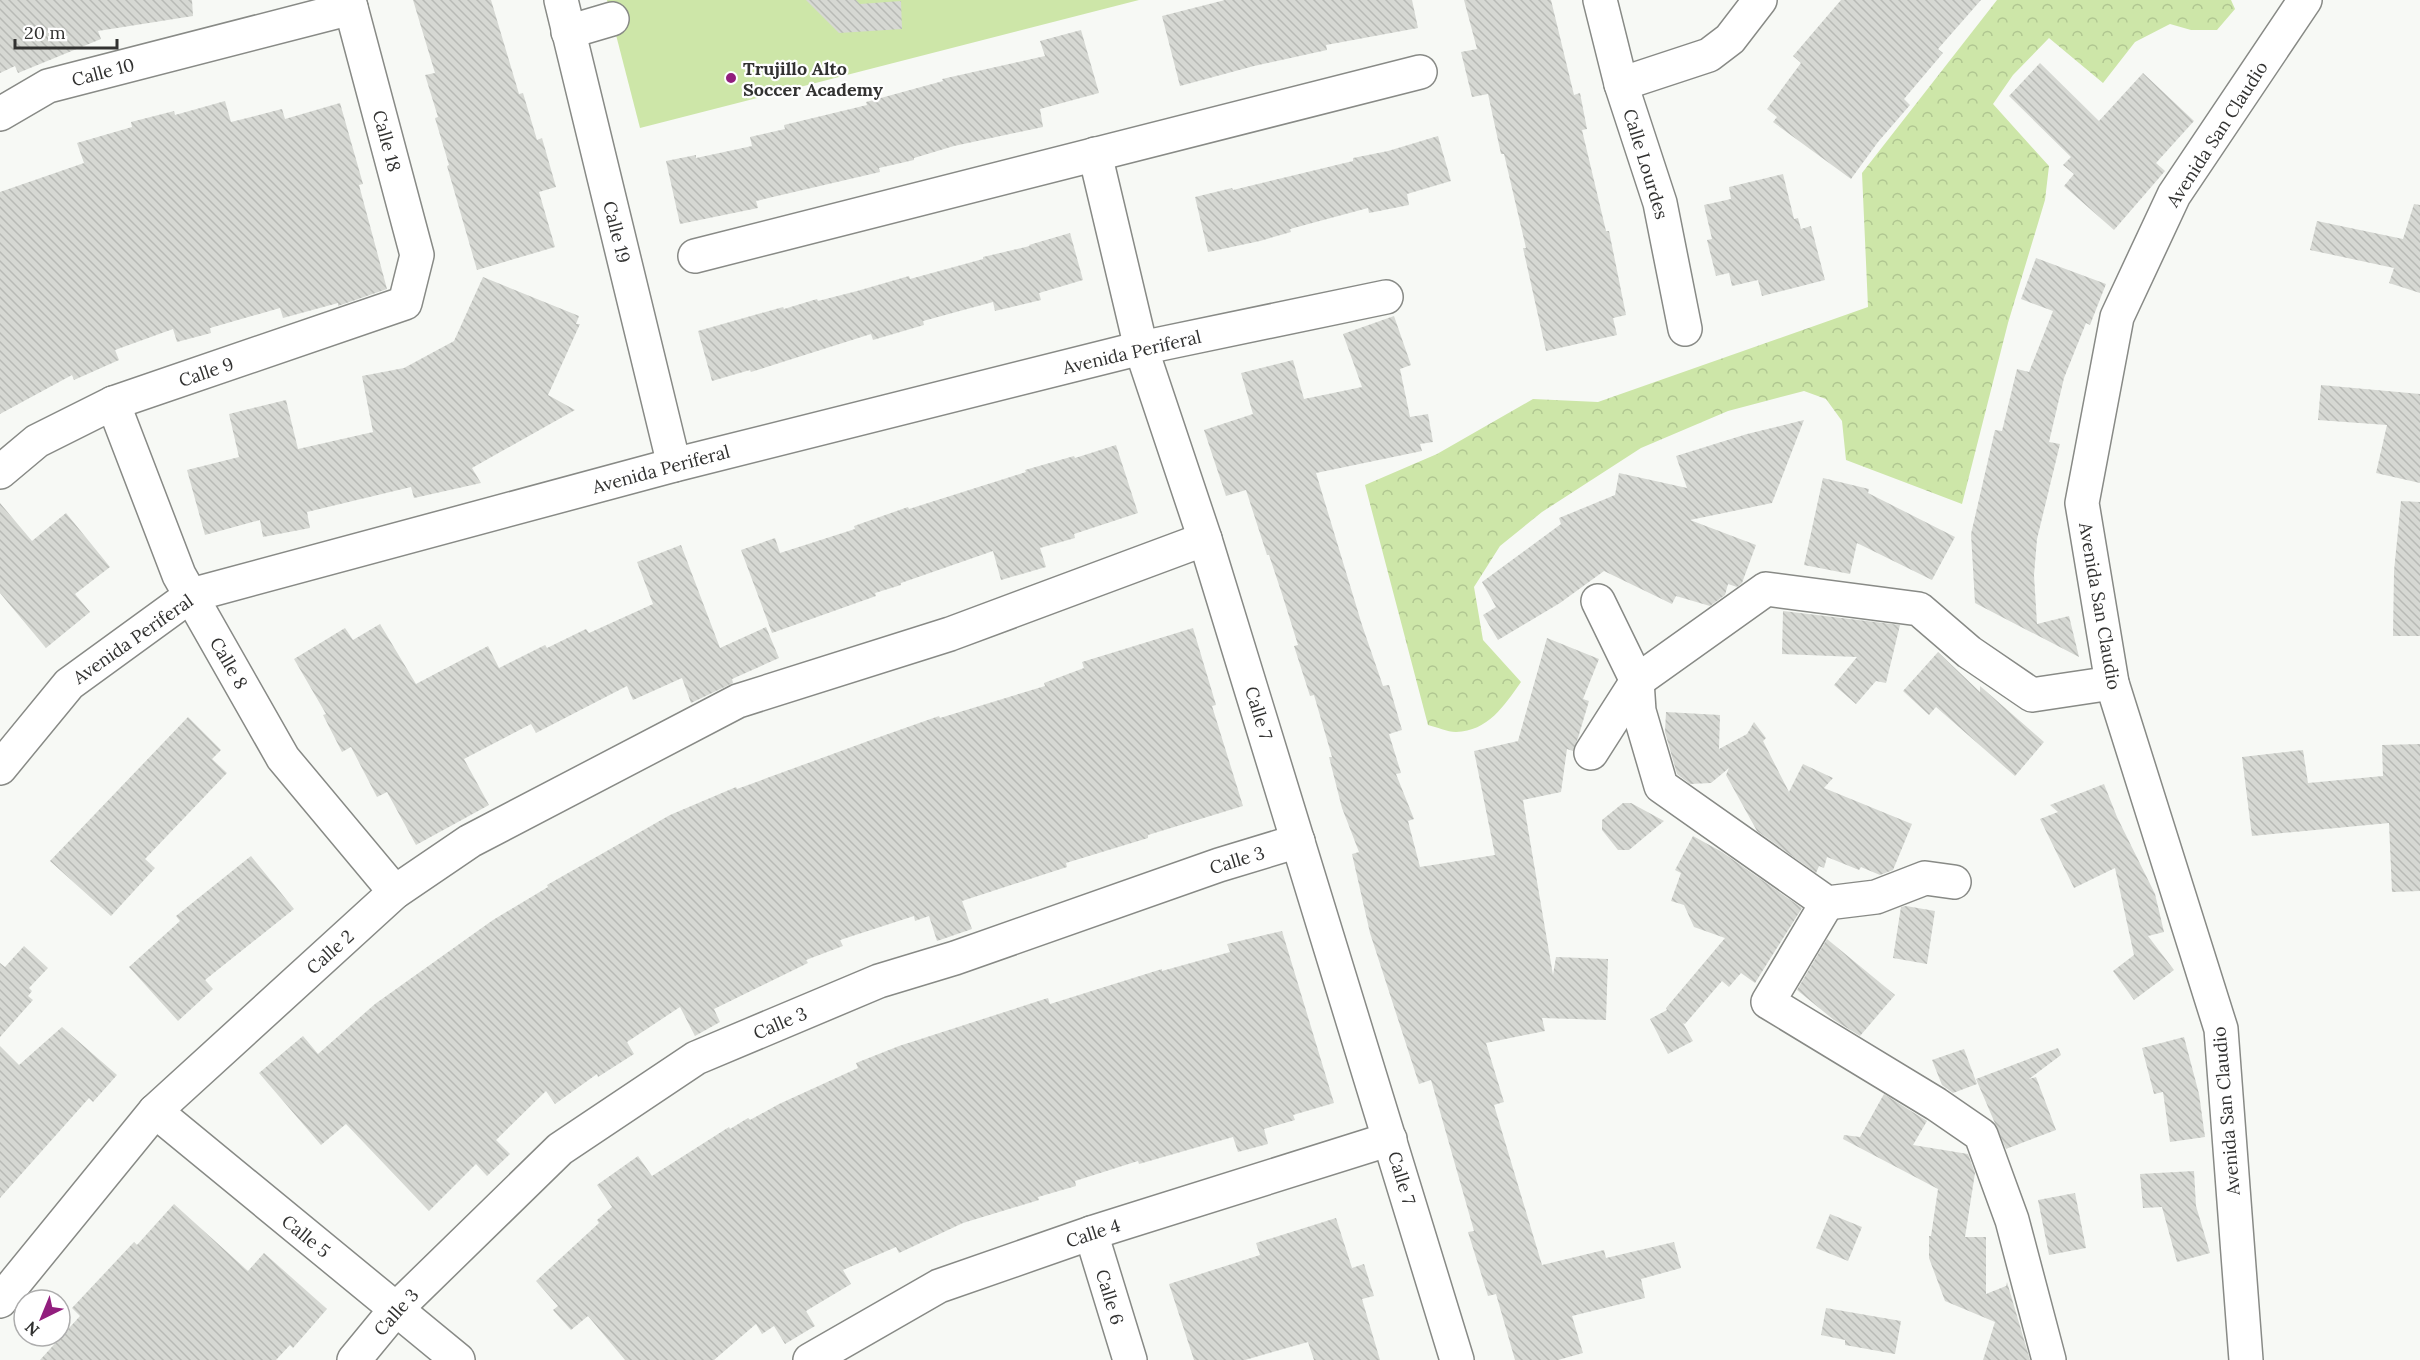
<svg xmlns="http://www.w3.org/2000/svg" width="2420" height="1360" font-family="Lora,serif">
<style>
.forest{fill:url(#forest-crowns)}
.green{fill:#cde6a8}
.building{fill:url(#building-back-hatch)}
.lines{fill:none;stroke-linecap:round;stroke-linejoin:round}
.minor-casing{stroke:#888a86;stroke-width:36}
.minor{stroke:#fff;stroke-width:33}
.poi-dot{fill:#921e7e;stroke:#fff;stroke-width:2}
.labels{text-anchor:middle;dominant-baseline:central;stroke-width:4.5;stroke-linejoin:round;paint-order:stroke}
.poi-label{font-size:18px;font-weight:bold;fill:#323231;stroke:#fff;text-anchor:start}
.street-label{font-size:18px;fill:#323231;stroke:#fff}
</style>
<defs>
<pattern id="forest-crowns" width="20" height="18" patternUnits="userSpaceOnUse" patternTransform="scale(1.5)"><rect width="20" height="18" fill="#cde6a8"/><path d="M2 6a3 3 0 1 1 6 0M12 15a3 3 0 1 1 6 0" fill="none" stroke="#b0c691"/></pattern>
<pattern id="building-back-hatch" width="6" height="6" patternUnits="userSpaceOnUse" patternTransform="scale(1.5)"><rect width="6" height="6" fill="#d6d8d3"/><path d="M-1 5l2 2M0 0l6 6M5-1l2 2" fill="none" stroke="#b8bab6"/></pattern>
</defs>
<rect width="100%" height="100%" fill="#f7f9f5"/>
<path class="forest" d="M1997 0H2231L2235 9 2217 30H2191L2170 24 2135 42 2103 83 2049 38 2013 75 1993 104 2049 166 2045 200 2008 323 1962 504 1846 460 1842 421 1826 399 1804 391 1728 411 1641 448 1542 512 1500 546 1474 587 1483 640 1521 682C1504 706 1488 731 1456 732 1447 732 1437 727 1428 725L1365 485 1437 454 1533 399 1598 402 1868 307 1862 173Z"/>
<path class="green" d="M607 0H1139L640 128Z"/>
<g class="building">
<path d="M0 0H192L193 16 98 31 101 39 18 73 15 66 0 73Z"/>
<path d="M413 0H491L519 94 523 93 537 140 542 138 556 187 539 192 555 247 477 270 447 166 449 165 435 118 438 117 425 75 435 73Z"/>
<path d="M806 0H856L860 4 901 1 902 29 839 33Z"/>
<path d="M1225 0H1412L1418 28 1326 45 1327 50 1254 66 1180 86 1162 16Z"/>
<path d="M1464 0H1551L1574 95 1580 93 1587 129 1582 130 1606 231H1609L1626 315 1613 318 1617 335 1546 351 1523 248H1526L1504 154H1501L1488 94 1472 97 1461 52 1477 49Z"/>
<path d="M1841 0H1981L1938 49 1943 53 1904 99 1910 105 1878 142 1851 179 1773 122 1777 117 1767 109 1801 63 1793 56Z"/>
<path d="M1081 30 1099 93 1040 109 1043 127 954 146 914 158V160L879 168 880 172 756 201 758 208 680 224 666 161 696 155V158L752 146 750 137 785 129 784 125 867 105 866 102 943 81 942 79 1045 56 1040 41Z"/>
<path d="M2040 63 2099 121 2143 73 2194 121 2156 163 2165 171 2114 230 2064 186 2074 174 2063 165 2071 157 2009 96Z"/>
<path d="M225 101 231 122 282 109 285 119 340 103 363 184 359 185 387 289 338 306V303L283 318 280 308 210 328 211 333 177 342 173 329 115 350 119 360 74 380 72 375 0 414V192L84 163 77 143 132 127 131 122 174 111 175 115Z"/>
<path d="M1438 136 1451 181 1407 194 1409 205 1369 213 1368 208 1290 229 1291 232 1260 241 1208 252 1195 197 1232 188 1233 190 1353 161V158L1388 151Z"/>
<path d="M1783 174 1794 219 1798 218 1801 229 1811 226 1825 280 1762 296 1758 280 1732 286 1729 273 1716 276 1707 240 1712 239 1704 205 1731 199 1729 187Z"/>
<path d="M2414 204 2420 205V293L2389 283 2394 268 2310 250 2317 221 2403 239Z"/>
<path d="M1070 233 1083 280 1039 293 1041 300 995 311 993 302 923 321 924 325 873 340 871 334 751 372 750 370 712 381 698 331 783 307 784 309 817 299 818 301 857 291 909 276 910 279 983 259V257L1030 246 1029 245Z"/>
<path d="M2036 258 2106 284 2090 325 2086 323 2064 378 2049 442 2060 444 2037 539 2034 575 2037 624 2069 616 2079 657 1975 603 1971 534 1995 430 2002 431 2017 369 2029 372 2053 311 2021 299Z"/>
<path d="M483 277 579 316 576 324H580L548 395 575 410 472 468 481 483 414 498 411 487 307 512 310 528 263 537 260 520 205 535 187 470 239 457 229 414 286 400 298 449 373 432 362 376 404 368 454 341Z"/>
<path d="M1394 316 1411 365 1400 369 1410 417 1428 414 1433 442 1420 444 1422 451 1316 473 1362 625 1383 686 1389 685 1402 730 1389 734 1401 773 1396 774 1414 819 1408 821 1420 867 1495 855 1474 751 1518 741 1547 638 1599 659 1583 699 1589 701 1578 738 1573 751 1567 749 1561 792 1523 800 1553 975 1556 957 1608 959 1606 1020 1542 1018 1545 1031 1486 1043 1504 1102 1494 1105 1542 1265 1604 1250 1606 1258 1674 1242 1681 1268 1641 1279 1645 1298 1572 1316 1583 1353 1558 1360H1515L1496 1294 1488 1296 1468 1232 1474 1231 1431 1080 1419 1084 1370 933 1352 854 1359 852 1342 808 1329 757H1332L1314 695 1310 696 1294 646 1298 645 1282 594 1269 555H1267L1246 490 1226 496 1204 430 1253 414 1241 373 1293 360 1304 399 1362 387 1343 334Z"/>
<path d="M2321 385 2420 394V483L2376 473 2387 425 2318 420Z"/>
<path d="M1804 420 1772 503 1690 520 1756 545 1742 583 1737 587 1728 584 1725 595 1710 606 1676 596 1672 604 1604 571 1560 603 1498 640 1483 615 1496 607 1482 582 1561 524 1559 518 1615 495 1619 473 1687 488 1676 456 1747 434Z"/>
<path d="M1116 445 1138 513 1074 534 1075 538 1040 548 1046 567 1001 580 993 551 901 583V585L875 593 876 596 772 633 741 550 775 538 780 553 855 529 854 526 908 507 909 509 1026 472 1025 470 1074 456 1075 458Z"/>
<path d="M1823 478 1869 489 1868 493 1955 537 1932 580 1857 543 1850 574 1804 565Z"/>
<path d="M2401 501 2420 502V636H2393L2394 571Z"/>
<path d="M0 503 32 541 66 513 110 567 75 594 90 612 46 648 0 593Z"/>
<path d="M681 545 720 648 766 627 779 658 732 679 733 683 691 703 682 678 633 700 627 686 536 733 531 724 464 759 489 805 416 845 387 792 377 797 351 747 342 752 323 715 326 714 294 659 345 628 353 640 380 624 416 684 488 646 499 668 545 645 547 648 586 629 589 633 653 604 637 562Z"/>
<path d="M1783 611 1900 625 1886 683 1876 681 1856 704 1834 685 1857 657 1782 654Z"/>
<path d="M1193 628 1216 705 1212 706 1243 806 1148 835V838L1066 863 1067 867 962 901 972 929 937 941 929 916 915 921 914 916 840 940 843 946 806 960 808 963 714 1009 720 1022 695 1036 680 1007 627 1042 634 1054 598 1077 597 1074 555 1104 546 1091 496 1140 510 1154 487 1176 476 1164 429 1211 346 1124 321 1145 259 1073 303 1036 318 1054 375 1004 493 920 548 887 547 885 670 815 736 787 737 789 871 740 939 716 940 718 1045 686 1044 683 1084 668 1082 662Z"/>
<path d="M1938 652 1980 692V686L2044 742 2015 776 1936 707 1929 715 1903 691Z"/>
<path d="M1666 712 1720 715 1719 749 1747 734 1754 722 1766 738 1763 741 1789 792 1803 764 1833 778 1824 788 1912 824 1893 870 1880 875 1861 867 1859 870 1827 857 1824 868 1819 866 1816 873 1757 831 1726 775 1729 768 1711 783 1690 784 1677 774 1665 732Z"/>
<path d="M188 717 221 750 212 759 227 773 145 859 155 868 111 916 50 861Z"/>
<path d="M2420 744V891L2392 892 2389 823 2252 836 2242 757 2303 750 2308 783 2383 776 2382 745Z"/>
<path d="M2104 784 2117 817 2155 894 2164 932 2148 936 2174 970 2134 1000 2113 971 2134 955 2115 868 2074 888 2040 819 2058 812 2050 805Z"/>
<path d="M1623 803H1631L1664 821 1629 850H1618L1602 830V820Z"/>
<path d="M1693 836 1722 852 1802 908 1755 983 1741 973 1729 987 1722 981 1685 1024 1683 1023 1693 1041 1668 1054 1650 1019 1667 1010 1666 1008 1725 938 1694 927 1684 905 1671 901 1681 873 1675 870Z"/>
<path d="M251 856 294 909 205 980 213 989 178 1021 129 967 180 921 176 916Z"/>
<path d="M1906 906 1935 911 1927 964 1893 958 1901 907Z"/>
<path d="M1282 931 1334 1103 1293 1115 1295 1120 1264 1129 1268 1144 1238 1152 1233 1137 1139 1164 1138 1161 1075 1181 1076 1186 1038 1197 1039 1200 963 1223 899 1253 896 1247 843 1270 851 1284 806 1311 815 1326 785 1344 774 1326 762 1334 756 1324 714 1360H625L588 1316 571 1330 553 1310 558 1306 536 1281 599 1223 597 1220 612 1207 597 1185 638 1156 652 1176 729 1127 730 1129 748 1118 750 1120 779 1104 858 1068 856 1063 899 1046 1048 998 1050 1004 1162 969V971L1230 952 1227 944Z"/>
<path d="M1827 939 1895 995 1860 1036 1834 1020 1797 990Z"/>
<path d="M24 946 48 968 29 988 32 991 28 996 33 1000 0 1037V963L5 967Z"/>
<path d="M62 1027 117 1075 93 1102 89 1098 0 1198V1046L19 1065Z"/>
<path d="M2184 1037 2199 1094 2205 1137 2170 1142 2163 1092 2154 1094 2142 1048Z"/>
<path d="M2058 1048 2061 1055 2029 1079 2036 1077 2056 1130 2006 1149 1976 1079Z"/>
<path d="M1964 1049 1977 1084 1953 1093 1942 1085 1932 1060Z"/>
<path d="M1884 1094 1927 1121 1913 1145 1968 1154 1975 1173 1965 1237H1986V1294L2006 1286 2007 1282 2030 1360H1983L1995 1322 1945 1301 1929 1258V1236H1931L1938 1189 1843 1139 1844 1135 1860 1137Z"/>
<path d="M2194 1171 2196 1206 2210 1253 2177 1262 2162 1207 2143 1208 2140 1174Z"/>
<path d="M2075 1193 2086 1248 2049 1255 2038 1200Z"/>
<path d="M174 1204 248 1271 264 1253 327 1309 293 1348 290 1345 276 1360H40L80 1316 72 1308 134 1242 137 1245Z"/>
<path d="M1830 1214 1862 1227 1848 1261 1816 1248Z"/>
<path d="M1336 1218 1352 1268 1364 1264 1374 1296 1362 1299 1380 1360H1314L1308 1342 1245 1360H1194L1169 1284 1260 1255 1256 1243Z"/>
<path d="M1826 1308 1901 1321 1895 1354 1845 1345V1340L1821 1335Z"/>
</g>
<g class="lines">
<defs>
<g id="minor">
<path d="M561 0 674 465"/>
<path d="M1600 0 1621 84 1660 203 1685 329"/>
<path d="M568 32 612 19"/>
<path d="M1621 84 1709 55 1730 39 1760 0"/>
<path d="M0 114 48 86 351 8"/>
<path d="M1095 154 1141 348 1205 539 1457 1360"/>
<path d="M695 256 1420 72"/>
<path d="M113 403 179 575 283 758 395 892"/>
<path d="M0 472 37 441 113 403 405 303 417 255 349 0"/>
<path d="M1598 601 1637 681 1639 711 1661 786 1827 903 1876 897 1925 878 1954 882"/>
<path d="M1591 753 1637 681 1766 589 1919 609 1969 652 2032 695 2112 683"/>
<path d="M0 768 69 684 190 596 199 593 674 465 1141 348 1386 297"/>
<path d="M1827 903 1768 1002 1936 1104 1981 1135 2012 1220 2049 1360"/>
<path d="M155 1111 458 1360"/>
<path d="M1091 1233 1130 1360"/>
<path d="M0 1301 155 1111 395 892 470 841 738 701 950 634 1205 539"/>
<path d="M354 1360 396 1309 560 1149 696 1058 879 981 955 958 1219 865 1298 841"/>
<path d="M810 1360 939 1286 1091 1233 1390 1139"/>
<path d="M2246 1360 2221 1029 2112 683 2082 503 2117 317 2174 195 2305 0"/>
</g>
</defs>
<use href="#minor" class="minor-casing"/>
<use href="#minor" class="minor"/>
</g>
<circle class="poi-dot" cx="731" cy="78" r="6"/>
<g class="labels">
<g class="poi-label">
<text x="743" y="68">Trujillo Alto<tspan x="743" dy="21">Soccer Academy</tspan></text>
</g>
<g class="street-label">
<text transform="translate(103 72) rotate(-15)">Calle 10</text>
<text transform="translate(2217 134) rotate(-57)">Avenida San Claudio</text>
<text transform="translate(387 141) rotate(75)">Calle 18</text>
<text transform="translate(1646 164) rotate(73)">Calle Lourdes</text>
<text transform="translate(617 232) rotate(76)">Calle 19</text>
<text transform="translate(1132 352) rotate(-13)">Avenida Periferal</text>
<text transform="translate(206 372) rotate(-19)">Calle 9</text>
<text transform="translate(661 469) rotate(-15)">Avenida Periferal</text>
<text transform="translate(2100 606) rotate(80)">Avenida San Claudio</text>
<text transform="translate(133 639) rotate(-35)">Avenida Periferal</text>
<text transform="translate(229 663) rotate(60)">Calle 8</text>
<text transform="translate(1259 713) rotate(73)">Calle 7</text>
<text transform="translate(1237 860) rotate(-17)">Calle 3</text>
<text transform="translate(330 952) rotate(-42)">Calle 2</text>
<text transform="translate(780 1023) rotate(-23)">Calle 3</text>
<text transform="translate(2226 1111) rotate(-95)">Avenida San Claudio</text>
<text transform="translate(1402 1178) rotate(73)">Calle 7</text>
<text transform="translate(1093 1233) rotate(-18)">Calle 4</text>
<text transform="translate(306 1236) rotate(39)">Calle 5</text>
<text transform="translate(1110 1297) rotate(73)">Calle 6</text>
<text transform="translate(396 1312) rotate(-48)">Calle 3</text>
</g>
</g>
<g transform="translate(42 1318) rotate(223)"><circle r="28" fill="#ffffff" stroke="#adadad" stroke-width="1.5"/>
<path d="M0-4.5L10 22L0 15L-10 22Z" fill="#921e7e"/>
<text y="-9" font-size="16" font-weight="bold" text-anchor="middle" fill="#323231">N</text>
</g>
<path d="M15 39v9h102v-9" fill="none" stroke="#323231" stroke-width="3"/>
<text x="24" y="39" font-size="18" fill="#323231" stroke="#ffffff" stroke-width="4.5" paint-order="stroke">20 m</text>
</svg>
